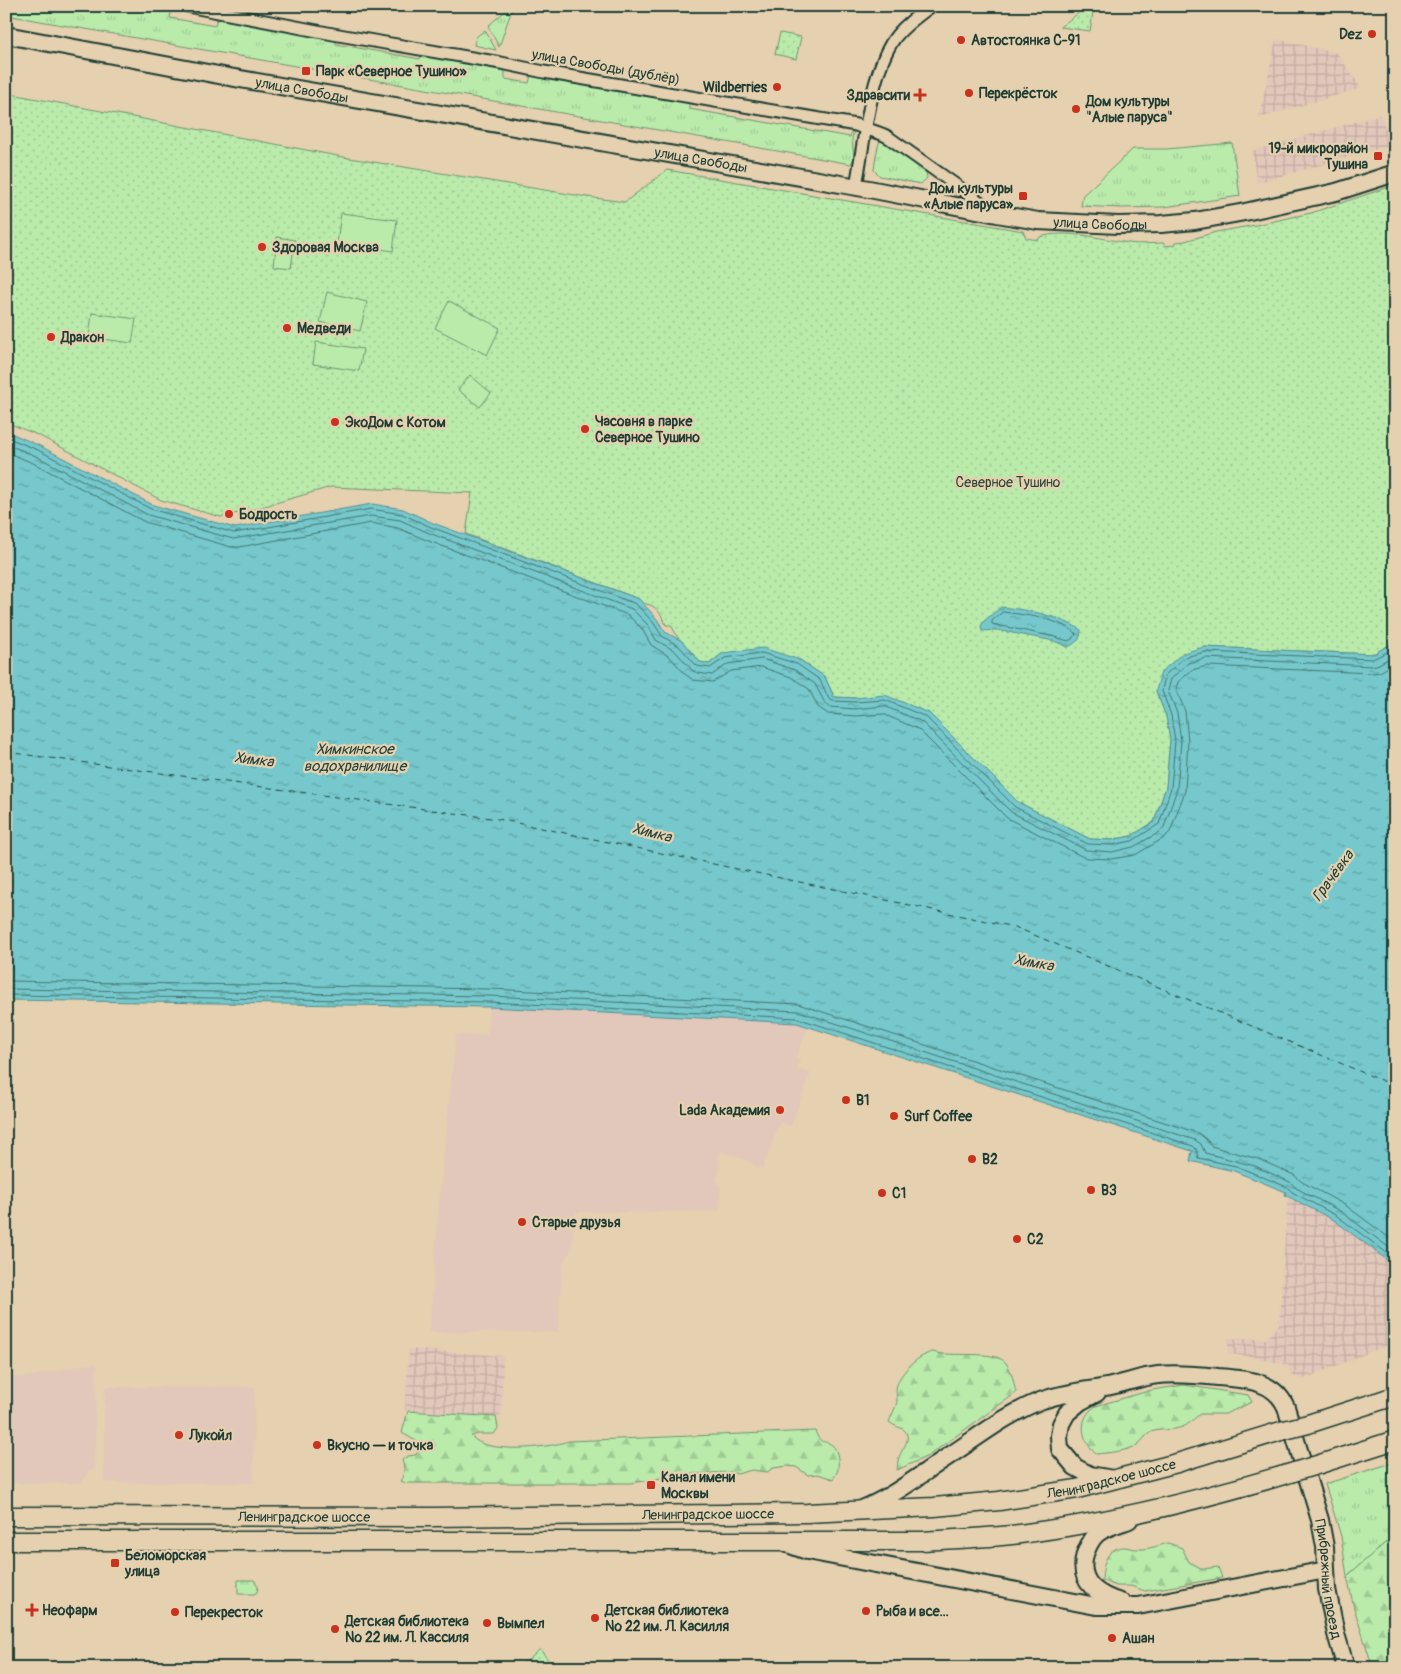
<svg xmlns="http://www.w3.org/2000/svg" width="1401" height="1674" font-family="Pangolin,sans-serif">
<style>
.built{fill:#e2c7bb}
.industrial{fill:url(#industrial-grid)}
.grass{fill:url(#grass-tufts);stroke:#6c9470}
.forest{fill:url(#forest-firs);stroke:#6c9470}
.park{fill:url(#park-dots);stroke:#6c9470}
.pitch{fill:#baebab;stroke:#6c9470}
.water{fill:url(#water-ripples);stroke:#53908f}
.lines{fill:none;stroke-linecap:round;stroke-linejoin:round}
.shore{stroke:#427571;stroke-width:1}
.ferry{stroke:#23443c;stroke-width:1;stroke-dasharray:6 5;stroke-linecap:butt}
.street-casing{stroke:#1f3d34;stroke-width:15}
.secondary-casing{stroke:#1f3d34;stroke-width:20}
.primary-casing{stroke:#1f3d34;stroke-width:21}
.street{stroke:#e5d0af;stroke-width:11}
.secondary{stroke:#e5d0af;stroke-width:16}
.primary{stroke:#e5d0af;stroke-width:18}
.primary-bridge-casing{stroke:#1f3d34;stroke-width:21;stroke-linecap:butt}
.primary-bridge{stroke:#e5d0af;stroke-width:18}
.poi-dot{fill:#c8321e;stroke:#e5d0af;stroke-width:2}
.labels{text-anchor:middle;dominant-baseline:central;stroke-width:4.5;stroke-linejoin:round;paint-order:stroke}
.poi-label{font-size:14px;font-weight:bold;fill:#1f3d34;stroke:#e5d0af;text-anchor:start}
.street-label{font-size:14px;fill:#1f3d34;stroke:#e5d0af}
.park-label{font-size:14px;fill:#27463a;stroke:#e5d0af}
.water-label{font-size:15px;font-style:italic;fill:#23443c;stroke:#e5d0af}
</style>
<defs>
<pattern id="industrial-grid" width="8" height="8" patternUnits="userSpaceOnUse" patternTransform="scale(1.25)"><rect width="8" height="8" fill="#e2c7bb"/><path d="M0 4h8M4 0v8" fill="none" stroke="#c1aca1"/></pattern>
<pattern id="grass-tufts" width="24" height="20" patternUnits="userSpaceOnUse" patternTransform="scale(1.25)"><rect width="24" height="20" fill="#baebab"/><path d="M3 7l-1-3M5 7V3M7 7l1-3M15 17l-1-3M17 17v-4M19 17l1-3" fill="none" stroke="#9fca94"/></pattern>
<pattern id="forest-firs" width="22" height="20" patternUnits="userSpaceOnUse" patternTransform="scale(1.25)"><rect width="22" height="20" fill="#baebab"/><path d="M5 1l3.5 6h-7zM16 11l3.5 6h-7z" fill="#9fca94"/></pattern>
<pattern id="park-dots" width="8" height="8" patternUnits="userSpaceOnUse" patternTransform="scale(1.25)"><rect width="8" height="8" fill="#baebab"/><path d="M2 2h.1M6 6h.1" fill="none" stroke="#9fca94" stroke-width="1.8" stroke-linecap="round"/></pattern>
<pattern id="water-ripples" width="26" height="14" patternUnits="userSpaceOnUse" patternTransform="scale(1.25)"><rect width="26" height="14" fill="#76c8cc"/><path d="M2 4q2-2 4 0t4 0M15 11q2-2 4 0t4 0" fill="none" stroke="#60a4a6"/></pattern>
</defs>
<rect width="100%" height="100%" fill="#e5d0af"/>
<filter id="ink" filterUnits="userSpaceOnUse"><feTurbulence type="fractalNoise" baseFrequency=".02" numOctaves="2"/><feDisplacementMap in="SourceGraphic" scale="10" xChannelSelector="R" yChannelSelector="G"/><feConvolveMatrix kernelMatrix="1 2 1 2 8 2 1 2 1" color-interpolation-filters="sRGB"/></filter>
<g filter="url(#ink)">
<g class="built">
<path d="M489 1007 797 1023 808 1026 796 1058 800 1060 797 1069 810 1073 791 1126 780 1122 762 1169 742 1158 720 1151 718 1154 719 1173 715 1180 721 1187 719 1211 575 1212 571 1250 562 1264 558 1332H430L439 1205 456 1035H488Z"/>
<path d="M96 1363 94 1470H89L81 1483H6V1377H27Z"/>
<path d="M105 1387H254L253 1483 104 1482Z"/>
</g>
<g class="industrial">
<path d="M1276 39 1337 53 1361 88 1259 118Z"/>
<path d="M1380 115 1392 145 1257 183 1252 151Z"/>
<path d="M1288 1196 1334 1220 1395 1266V1342L1301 1380 1291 1374 1288 1365 1249 1356 1228 1354V1338L1266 1339 1279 1325Z"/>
<path d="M409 1349 503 1356 501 1417 405 1410Z"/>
</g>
<g class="grass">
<path d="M6 6H142L171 11 170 18 215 26 217 19 336 39V44L420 59 422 54 505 71V79L529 83 531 75 689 103V109L850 137 852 130H854L852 139 854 158 851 164 6 15Z"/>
<path d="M511 6H513L499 47 488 26Z"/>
<path d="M485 30 496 50 474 45 476 37Z"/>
<path d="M880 139 926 172 927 178 921 184 880 176 874 170 876 155Z"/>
<path d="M1232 143 1240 196 1164 207 1121 208 1081 206 1083 195 1133 149H1167Z"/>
<path d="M1395 1462V1540L1385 1543 1347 1576 1341 1536 1325 1484Z"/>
<path d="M238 1580H254L258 1586 257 1592 254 1594H238Z"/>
</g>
<g class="forest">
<path d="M933 1352C951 1358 995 1349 1006 1363 1012 1371 1014 1384 1016 1393L928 1456 897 1470C898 1467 897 1462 899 1458 901 1449 914 1438 903 1429 899 1427 894 1426 889 1422 891 1416 897 1406 897 1400 897 1394 895 1391 897 1385 902 1370 919 1355 933 1352Z"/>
<path d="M1184 1385 1248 1395 1252 1402 1225 1414H1200C1194 1418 1189 1425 1182 1427 1172 1431 1162 1428 1151 1432 1145 1435 1143 1441 1137 1445 1129 1451 1106 1453 1096 1454 1081 1440 1077 1418 1096 1406L1152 1390Z"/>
<path d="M408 1411 496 1417 498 1428 494 1434H478L471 1436C486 1455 548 1448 569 1441L815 1431C821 1446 823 1439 832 1445 838 1450 840 1465 837 1472 837 1473 833 1478 833 1479L818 1474 808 1475 796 1467 788 1466 773 1468 767 1472 752 1470 737 1474 730 1472 670 1475 653 1480 630 1483H407L400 1481C405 1474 405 1469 402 1460L408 1456 416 1455 420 1447 416 1441 402 1433Z"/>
<path d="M1395 1540V1668H1373L1354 1608 1347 1576 1385 1543Z"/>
<path d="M1168 1543 1182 1548 1189 1562 1203 1569 1218 1567 1222 1578 1145 1591 1131 1586H1116L1102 1580C1103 1566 1105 1548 1124 1547 1128 1547 1132 1549 1136 1549 1147 1550 1157 1546 1168 1543Z"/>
</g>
<g class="park">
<path d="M653 6H691L690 13Z"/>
<path d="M1088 6H1094L1090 31 1060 27Z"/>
<path d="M780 33 801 37 796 59 775 54Z"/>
<path d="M6 93 343 157 587 197 625 202 667 170 1023 231 1026 238 1038 240 1040 237C1065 229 1103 239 1129 243 1140 245 1153 243 1164 243L1165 246 1175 245 1176 242 1185 241 1216 232 1256 225 1311 213 1395 185V642L1373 654 1204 647 1156 691 1166 716 1170 740 1166 787 1154 822 1131 836 1111 840 1090 839 1018 802 929 713 855 698 834 697 825 677 800 660 723 653 709 664 700 662 677 636 671 625H666C663 617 658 608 650 605 644 603 643 604 639 599L466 534 472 493 331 487 251 510 221 517 161 500 40 436 6 422Z"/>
<path d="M540 1649 551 1664 548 1668H522L521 1664 530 1659Z"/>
</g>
<g class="pitch">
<path d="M341 213 397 220 393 251 337 243Z"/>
<path d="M277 237 295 240 291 268 274 266Z"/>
<path d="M327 292 367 302 360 331 320 322Z"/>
<path d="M449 301 500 328 487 355 435 328Z"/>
<path d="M92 313 136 319 132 343 89 337Z"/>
<path d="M316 342 363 349 359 371 313 364Z"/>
<path d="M470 375 491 393 480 407 458 390Z"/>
</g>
<g class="water">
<path d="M6 431 40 446 153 505 235 528 372 504 403 509 433 523 639 599 657 619 665 632 682 641 700 662 709 664 723 653 763 648 800 660 825 677 834 697 855 698 885 695 929 713 1018 802 1090 839 1111 840 1131 836 1154 822 1166 787 1170 740 1166 716 1156 691 1161 672 1183 653 1204 647 1373 654 1395 642V1266L1334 1220 1285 1195 1286 1192 1234 1171 1190 1161 1192 1151 797 1023 489 1007 6 1000Z"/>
<path d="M1001 607C1028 610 1058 615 1081 630 1081 639 1076 643 1068 647L1054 641 997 630 982 631 981 626 984 621Z"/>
</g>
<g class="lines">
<g class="shore">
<path d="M6 437 38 450 151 509 234 533 371 509 402 514 431 527 636 604 653 622 662 636 679 646 697 666 710 668 725 658 762 653 797 664 820 680 829 699 833 701 855 702 885 700 926 717 1015 807 1088 844 1112 845 1132 841 1159 824 1171 788 1175 741 1171 715 1162 691 1165 675 1185 657 1205 652 1373 659 1395 648"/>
<path d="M6 444 36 456 148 515 233 539 371 516 400 520 429 533 632 609 648 625 656 640 675 651 693 671 698 673 712 675 728 664 762 659 795 670 815 684 825 703 830 707 855 709 884 706 922 722 1011 812 1086 850 1112 852 1133 847 1160 832 1164 827 1177 789 1181 741 1177 713 1168 691 1171 679 1188 663 1206 658 1373 666 1379 664 1395 655"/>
<path d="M6 452 33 463 145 522 231 547H239L371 523 398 528 426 540 628 615 642 629 651 645 670 657 686 675 693 680 713 682 731 671 761 667 791 677 809 689 818 707 828 714 856 716 883 714 918 729 1007 818 1081 856 1088 858 1111 859 1135 855 1164 838 1170 832 1185 791 1188 741 1185 711 1176 689 1178 682 1192 670 1207 666 1373 673 1380 672 1395 663"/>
<path d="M1003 612C1026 615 1056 618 1075 632L1076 635 1072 639 1068 641 1055 637 992 624V621Z"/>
<path d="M6 981 490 989 798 1004 1198 1133 1206 1139 1211 1146 1258 1159 1294 1175 1302 1182 1345 1205 1395 1242"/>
<path d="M6 989 489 996 798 1011 1195 1140 1201 1144 1205 1153 1255 1166 1290 1182 1296 1188 1340 1211 1395 1252"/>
<path d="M6 995 489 1002 797 1018 1193 1146 1196 1149 1198 1158 1236 1166 1287 1187 1292 1192 1337 1216 1395 1259"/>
</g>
<path class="ferry" d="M6 752 498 819 1015 927 1395 1086"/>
<defs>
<g id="street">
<path d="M187 6 333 34 501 63 544 72 856 125C867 130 878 131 888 137L991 210"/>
<path d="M856 186C864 144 870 74 894 39 903 26 918 16 931 6"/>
</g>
<g id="secondary">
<path id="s1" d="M6 35 229 77 869 189 997 214 1038 221 1118 225 1161 224 1195 221 1245 212 1336 192 1395 173"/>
<path d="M1097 1393 1080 1402 1067 1413 1061 1424 1059 1436 1060 1449 1075 1467 1090 1475 1113 1479"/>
<path id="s2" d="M862 1509C895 1496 922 1473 952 1454 979 1436 1009 1413 1040 1401 1061 1393 1084 1391 1106 1387 1123 1384 1140 1377 1158 1375 1178 1373 1198 1375 1218 1377 1245 1379 1274 1380 1286 1407L1320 1520 1325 1547 1327 1589 1336 1634 1346 1668"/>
<path d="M785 1543 807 1551 1096 1606H1138L1326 1570"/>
<path d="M1123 1603C1099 1596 1077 1583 1085 1554 1088 1547 1090 1540 1097 1534 1105 1527 1119 1524 1129 1520"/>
</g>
<g id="primary">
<path d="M1308 1424 1395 1396"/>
<path d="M1320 1464 1395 1440"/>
<path id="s3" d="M6 1516 432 1517 807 1513 934 1507 999 1501 1077 1489 1177 1463 1281 1431"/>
<path d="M6 1541H922C954 1539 988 1538 1020 1534 1113 1522 1204 1499 1294 1472"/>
</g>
</defs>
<use href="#street" class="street-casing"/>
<use href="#secondary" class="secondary-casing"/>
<use href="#primary" class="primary-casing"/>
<use href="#street" class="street"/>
<use href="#secondary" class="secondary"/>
<use href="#primary" class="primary"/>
<defs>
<g id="primary-bridge">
<path d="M1281 1431 1308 1424"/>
<path d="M1294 1472 1320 1464"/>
</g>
</defs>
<use href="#primary-bridge" class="primary-bridge-casing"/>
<use href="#primary-bridge" class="primary-bridge"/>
</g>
</g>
<g class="poi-dot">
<circle cx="1372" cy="34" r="5"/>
<circle cx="961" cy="40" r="5"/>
<rect x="301" y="66" width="10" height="10" rx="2.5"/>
<circle cx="777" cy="87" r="5"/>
<circle cx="969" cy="93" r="5"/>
<path d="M917.5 87.5h5v5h5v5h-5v5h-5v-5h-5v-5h5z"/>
<circle cx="1076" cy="109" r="5"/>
<rect x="1373" y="151" width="10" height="10" rx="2.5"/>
<rect x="1018" y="191" width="10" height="10" rx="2.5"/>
<circle cx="262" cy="247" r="5"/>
<circle cx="287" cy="328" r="5"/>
<circle cx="51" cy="337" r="5"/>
<circle cx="335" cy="422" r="5"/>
<circle cx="585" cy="429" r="5"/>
<circle cx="229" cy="514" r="5"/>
<circle cx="846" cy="1100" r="5"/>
<circle cx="780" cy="1110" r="5"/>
<circle cx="894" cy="1116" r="5"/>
<circle cx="972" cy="1159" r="5"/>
<circle cx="1091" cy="1190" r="5"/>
<circle cx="882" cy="1193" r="5"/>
<circle cx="522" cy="1222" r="5"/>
<circle cx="1017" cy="1239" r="5"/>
<circle cx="179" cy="1435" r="5"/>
<circle cx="317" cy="1445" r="5"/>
<rect x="646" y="1480" width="10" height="10" rx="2.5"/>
<rect x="110" y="1558" width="10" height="10" rx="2.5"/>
<path d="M29.5 1602.5h5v5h5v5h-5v5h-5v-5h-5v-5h5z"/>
<circle cx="866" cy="1611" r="5"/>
<circle cx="175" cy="1612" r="5"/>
<circle cx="595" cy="1618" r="5"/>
<circle cx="487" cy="1623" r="5"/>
<circle cx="335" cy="1629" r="5"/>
<circle cx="1112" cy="1638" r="5"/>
</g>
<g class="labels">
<g class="poi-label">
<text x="1362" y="34" text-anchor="end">Dez</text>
<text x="971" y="40">Автостоянка С-91</text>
<text x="316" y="71">Парк «Северное Тушино»</text>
<text x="767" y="87" text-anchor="end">Wildberries</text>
<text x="979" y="93">Перекрёсток</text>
<text x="910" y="95" text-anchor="end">Здравсити</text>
<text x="1086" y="101">Дом культуры<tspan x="1086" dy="16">"Алые паруса"</tspan></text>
<text x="1368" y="148" text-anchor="end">19-й микрорайон<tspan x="1368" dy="16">Тушина</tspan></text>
<text x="1013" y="188" text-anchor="end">Дом культуры<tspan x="1013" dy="16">«Алые паруса»</tspan></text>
<text x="272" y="247">Здоровая Москва</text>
<text x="297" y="328">Медведи</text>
<text x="61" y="337">Дракон</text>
<text x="595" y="421">Часовня в парке<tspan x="595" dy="16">Северное Тушино</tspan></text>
<text x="345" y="422">ЭкоДом с Котом</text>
<text x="239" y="514">Бодрость</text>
<text x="856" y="1100">B1</text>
<text x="770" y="1110" text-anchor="end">Lada Академия</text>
<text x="904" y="1116">Surf Coffee</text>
<text x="982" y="1159">B2</text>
<text x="1101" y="1190">B3</text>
<text x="892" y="1193">C1</text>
<text x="532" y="1222">Старые друзья</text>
<text x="1027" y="1239">C2</text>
<text x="189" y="1435">Лукойл</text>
<text x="327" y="1445">Вкусно — и точка</text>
<text x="661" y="1477">Канал имени<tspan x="661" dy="16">Москвы</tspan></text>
<text x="125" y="1555">Беломорская<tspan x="125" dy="16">улица</tspan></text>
<text x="42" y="1610">Неофарм</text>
<text x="605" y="1610">Детская библиотека<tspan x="605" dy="16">№ 22 им. Л. Касилля</tspan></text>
<text x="876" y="1611">Рыба и все...</text>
<text x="185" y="1612">Перекресток</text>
<text x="345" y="1621">Детская библиотека<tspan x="345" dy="16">№ 22 им. Л. Кассиля</tspan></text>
<text x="497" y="1623">Вымпел</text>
<text x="1122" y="1638">Ашан</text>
</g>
<g class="street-label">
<text transform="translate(606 67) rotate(10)">улица Свободы (дублёр)</text>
<text stroke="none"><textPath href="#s1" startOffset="301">улица Свободы</textPath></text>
<text stroke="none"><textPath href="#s1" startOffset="706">улица Свободы</textPath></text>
<text stroke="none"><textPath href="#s1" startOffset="1111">улица Свободы</textPath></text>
<text stroke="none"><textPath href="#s3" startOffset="1108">Ленинградское шоссе</textPath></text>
<text stroke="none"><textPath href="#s3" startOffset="702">Ленинградское шоссе</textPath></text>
<text stroke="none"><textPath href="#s3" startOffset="298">Ленинградское шоссе</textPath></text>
<text stroke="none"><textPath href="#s2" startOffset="646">Прибрежный проезд</textPath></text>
</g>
<g class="park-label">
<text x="1008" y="482">Северное Тушино</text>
</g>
<g class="water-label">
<text x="355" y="749">Химкинское<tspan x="355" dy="17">водохранилище</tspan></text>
<text transform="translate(254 760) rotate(7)">Химка</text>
<text transform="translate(652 833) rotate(14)">Химка</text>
<text transform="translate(1333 876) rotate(-54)">Грачёвка</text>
<text transform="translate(1034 963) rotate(10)">Химка</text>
</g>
</g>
<rect width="1401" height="1674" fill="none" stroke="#e5d0af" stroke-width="25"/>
<rect x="12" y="12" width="1376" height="1649" fill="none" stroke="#1f3d34" stroke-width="2" filter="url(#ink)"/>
</svg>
